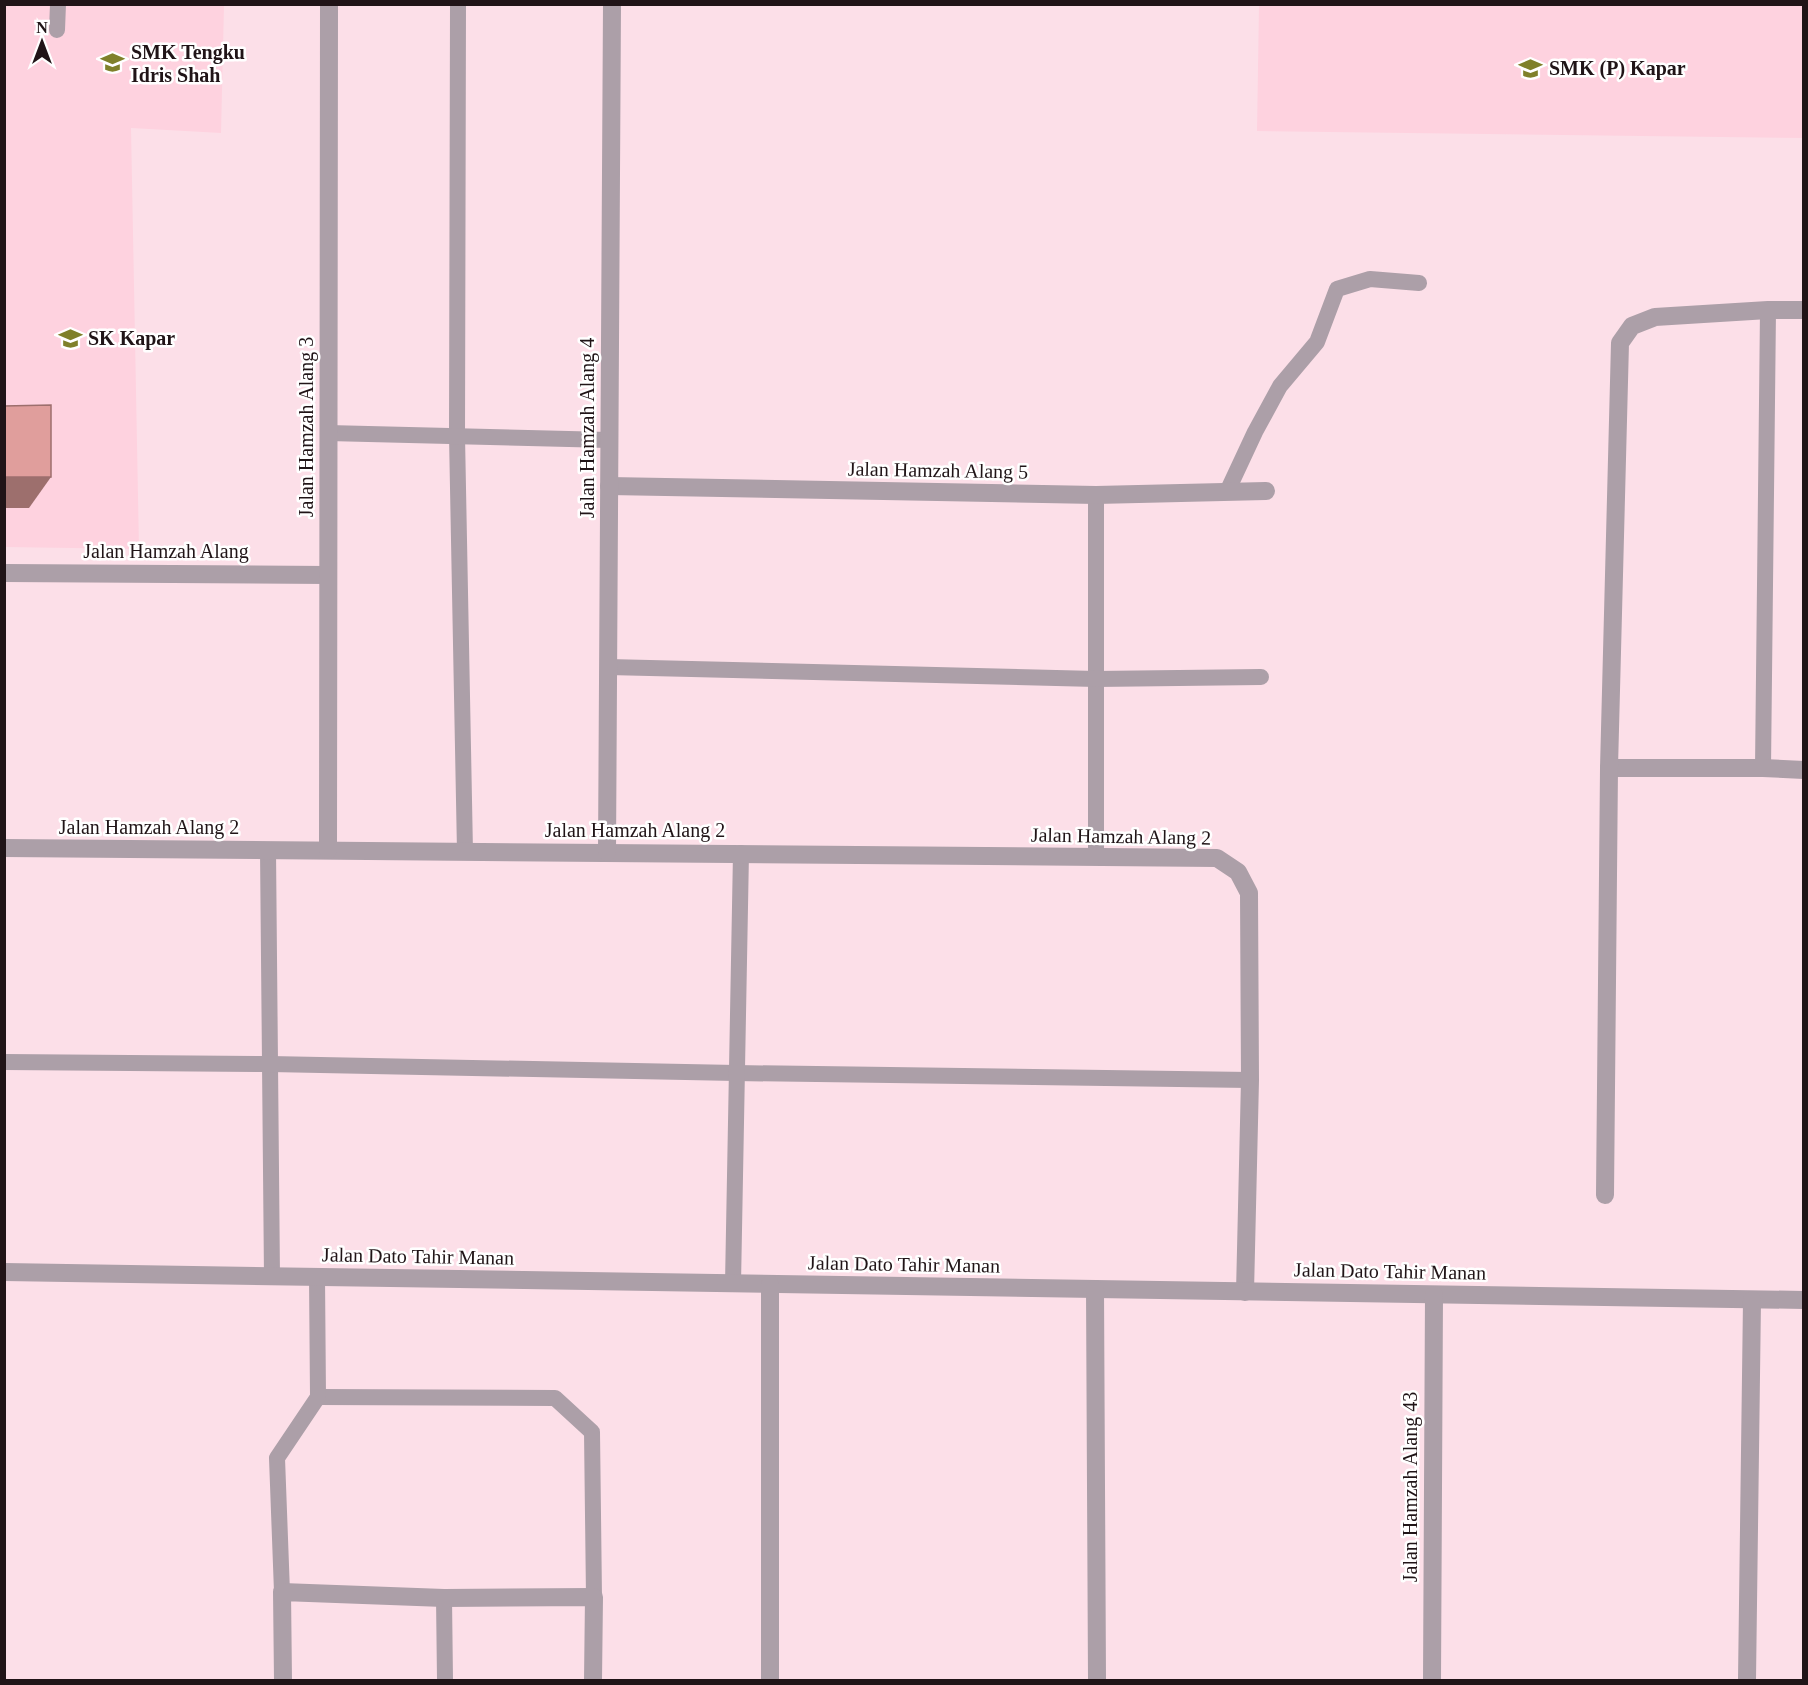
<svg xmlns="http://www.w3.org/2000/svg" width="1808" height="1685" font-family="'Times New Roman',serif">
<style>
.built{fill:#fed2df}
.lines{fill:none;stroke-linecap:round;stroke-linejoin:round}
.lane{stroke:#ac9fa8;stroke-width:16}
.street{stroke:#ac9fa8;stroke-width:18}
.shaded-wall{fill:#9d6f6d}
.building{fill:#e09e9c;stroke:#9d6f6d;stroke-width:1.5}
.labels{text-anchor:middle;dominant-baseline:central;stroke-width:5;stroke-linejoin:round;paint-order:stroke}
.poi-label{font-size:20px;font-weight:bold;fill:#201417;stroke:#fff;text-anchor:start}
.street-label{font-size:20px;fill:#201417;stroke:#fff}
</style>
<rect width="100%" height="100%" fill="#fcdfe8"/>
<g class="built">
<path d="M5 5H224L221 133 131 128 139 549 5 547Z"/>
<path d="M1259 5H1803V138L1257 131Z"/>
</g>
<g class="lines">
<g class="lane">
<path d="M458 4 457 436 465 852"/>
<path d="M57 30 58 4"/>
<path d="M328 433 609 440"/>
<path d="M1227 492 1255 432 1280 386 1317 342 1337 289 1370 279 1419 283"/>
<path d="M1096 495V856"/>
<path d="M608 667 1096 679 1261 677"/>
<path d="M1763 768 1768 310"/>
<path d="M268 850 272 1277"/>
<path d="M4 1062 270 1064 736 1073 1250 1080"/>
<path d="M733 1284 741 853"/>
<path d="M318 1397 555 1398 592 1432 594 1597"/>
<path d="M282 1592 277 1458 318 1397 317 1277"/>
<path d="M444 1598 445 1680"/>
</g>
<g class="street">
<path d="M609 486 1096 495 1266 491"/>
<path d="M4 573 328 575"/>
<path d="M1609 768H1763L1804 770"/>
<path d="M4 848 1217 858 1238 872 1249 893 1250 1080 1245 1292"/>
<path d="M328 850 329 4"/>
<path d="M607 852 612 4"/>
<path d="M1605 1195 1609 768 1620 343 1632 326 1655 317 1768 310H1804"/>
<path d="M4 1272 1804 1300"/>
<path d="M1095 1289 1097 1680"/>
<path d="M283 1680 282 1592 444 1598 594 1597 593 1680"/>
<path d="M770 1680V1284"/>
<path d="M1432 1680 1434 1295"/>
<path d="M1747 1680 1752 1300"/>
</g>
</g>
<path class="shaded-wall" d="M4 477H51L29 508H4Z"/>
<path class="building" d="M51 405V477H4V406Z"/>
<defs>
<symbol id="school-bare" viewBox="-9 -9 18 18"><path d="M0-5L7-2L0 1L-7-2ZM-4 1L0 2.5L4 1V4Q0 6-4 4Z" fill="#7f802a" stroke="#fff" stroke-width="2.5" paint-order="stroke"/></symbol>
</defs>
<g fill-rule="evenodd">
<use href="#school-bare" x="96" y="46" width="33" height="33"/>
<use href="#school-bare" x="1514" y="52" width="33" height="33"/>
<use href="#school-bare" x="54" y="322" width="33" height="33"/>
</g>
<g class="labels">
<g class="poi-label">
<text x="131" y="52">SMK Tengku<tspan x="131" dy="23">Idris Shah</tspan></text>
<text x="1549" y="68">SMK (P) Kapar</text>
<text x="88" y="338">SK Kapar</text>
</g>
<g class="street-label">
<text transform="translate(306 427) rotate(-90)">Jalan Hamzah Alang 3</text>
<text transform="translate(587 428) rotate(-90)">Jalan Hamzah Alang 4</text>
<text transform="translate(938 470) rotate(1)">Jalan Hamzah Alang 5</text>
<text x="166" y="551">Jalan Hamzah Alang</text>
<text x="149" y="827">Jalan Hamzah Alang 2</text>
<text x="635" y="830">Jalan Hamzah Alang 2</text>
<text transform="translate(1121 836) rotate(1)">Jalan Hamzah Alang 2</text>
<text transform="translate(418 1256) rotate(1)">Jalan Dato Tahir Manan</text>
<text transform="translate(904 1264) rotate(1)">Jalan Dato Tahir Manan</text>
<text transform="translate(1390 1271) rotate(1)">Jalan Dato Tahir Manan</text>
<text transform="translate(1410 1487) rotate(-90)">Jalan Hamzah Alang 43</text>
</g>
</g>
<rect width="1808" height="1685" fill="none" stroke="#201417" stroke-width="12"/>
<g transform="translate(42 42)" stroke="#ffffff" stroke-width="4.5" paint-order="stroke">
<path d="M0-4.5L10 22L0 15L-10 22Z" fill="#201417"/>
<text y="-9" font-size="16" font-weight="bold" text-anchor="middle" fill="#201417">N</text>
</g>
</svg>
